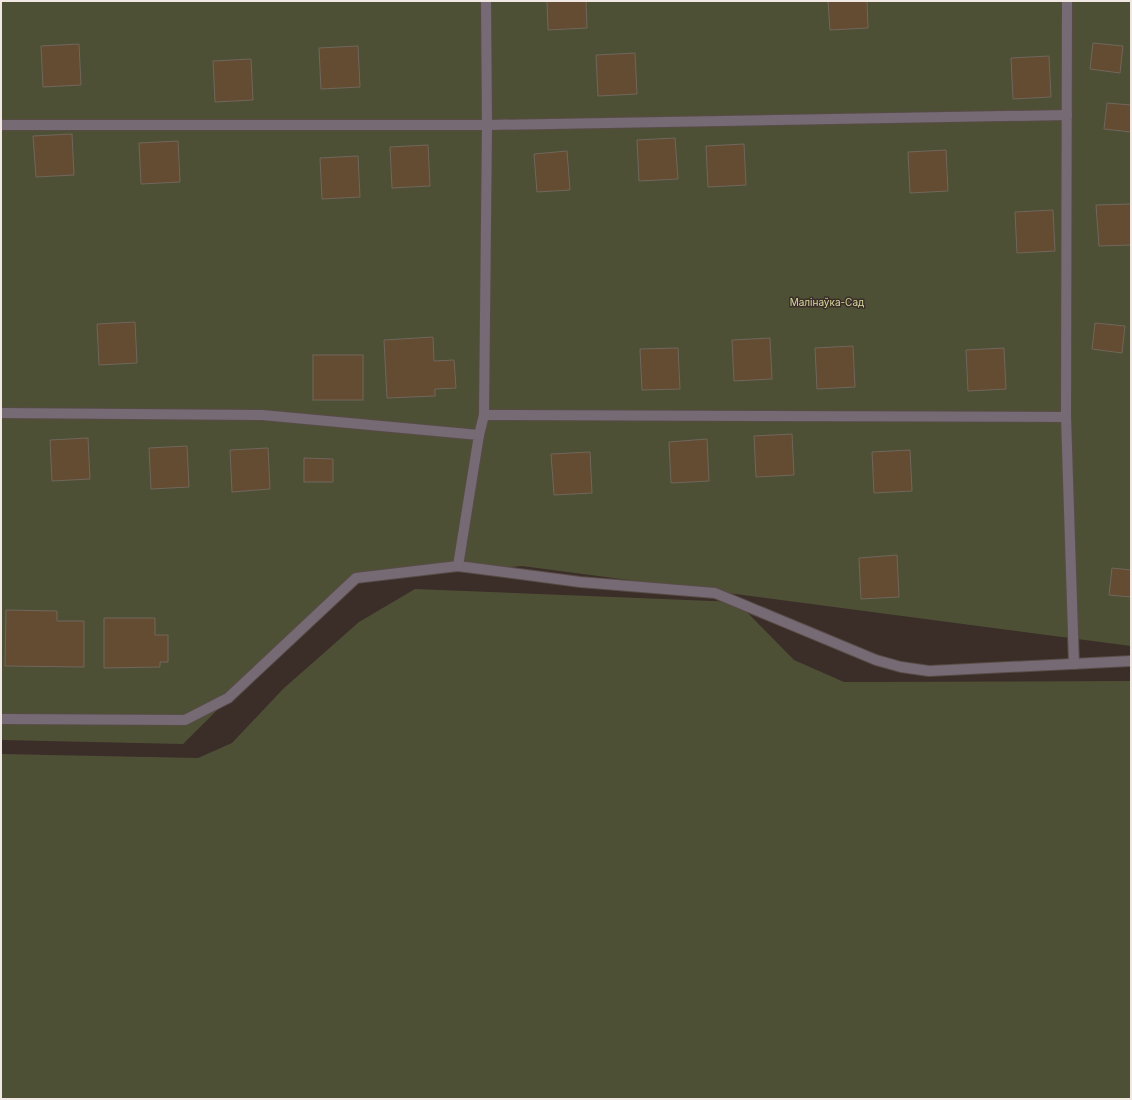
<svg xmlns="http://www.w3.org/2000/svg" width="1132" height="1100" font-family="Inter,sans-serif">
<style>
.green{fill:#4e5036}
.building{fill:#634c32;stroke:#70665b}
.lines{fill:none;stroke-linecap:round;stroke-linejoin:round}
.minor-casing{stroke:#584b46;stroke-width:12}
.minor{stroke:#766a74;stroke-width:10}
.labels{text-anchor:middle;dominant-baseline:central;stroke-width:3;stroke-linejoin:round;paint-order:stroke}
.park-label{font-size:10px;fill:#d5da9d;stroke:#3b2d28}
</style>
<rect width="100%" height="100%" fill="#3b2d28"/>
<g class="green">
<path d="M1 1H1131V646L522 566 348 580 183 744 1 740Z"/>
<path d="M415 589 737 602 794 660 844 682 1131 681V1099H1V754L198 758 232 743 283 689 359 622Z"/>
</g>
<g class="building">
<path d="M547 1H586L587 28 548 30Z"/>
<path d="M828 1H867L868 28 830 30Z"/>
<path d="M1093 43 1123 46 1120 73 1090 69Z"/>
<path d="M79 44 81 85 43 87 41 46Z"/>
<path d="M358 46 360 87 321 89 319 48Z"/>
<path d="M635 53 637 94 598 96 596 55Z"/>
<path d="M1049 56 1051 97 1013 99 1011 58Z"/>
<path d="M251 59 253 100 215 102 213 61Z"/>
<path d="M1107 103 1131 105V132L1104 129Z"/>
<path d="M72 134 74 175 36 177 33 136Z"/>
<path d="M675 138 678 179 639 181 637 140Z"/>
<path d="M178 141 180 182 141 184 139 143Z"/>
<path d="M744 144 746 185 708 187 706 146Z"/>
<path d="M428 145 430 186 392 188 390 147Z"/>
<path d="M946 150 948 191 910 193 908 152Z"/>
<path d="M567 151 570 190 537 192 534 154Z"/>
<path d="M358 156 360 197 322 199 320 158Z"/>
<path d="M1131 204V245L1099 246 1096 205Z"/>
<path d="M1053 210 1055 251 1017 253 1015 212Z"/>
<path d="M135 322 137 363 99 365 97 324Z"/>
<path d="M1095 323 1125 326 1122 353 1092 349Z"/>
<path d="M433 337 434 361 454 360 456 388 435 389V396L387 398 384 340Z"/>
<path d="M770 338 772 379 734 381 732 340Z"/>
<path d="M853 346 855 387 817 389 815 348Z"/>
<path d="M678 348 680 389 642 390 640 349Z"/>
<path d="M1004 348 1006 389 968 391 966 350Z"/>
<rect x="313" y="355" width="50" height="45"/>
<path d="M792 434 794 475 756 477 754 436Z"/>
<path d="M88 438 90 479 52 481 50 440Z"/>
<path d="M707 439 709 481 671 483 669 442Z"/>
<path d="M187 446 189 487 151 489 149 448Z"/>
<path d="M268 448 270 489 232 492 230 450Z"/>
<path d="M910 450 912 491 874 493 872 452Z"/>
<path d="M590 452 592 493 554 495 551 454Z"/>
<path d="M304 458 333 459V482H304Z"/>
<path d="M897 555 899 597 861 599 859 558Z"/>
<path d="M1112 568 1131 570V597L1109 595Z"/>
<path d="M6 610 57 611V621H84V667L5 666Z"/>
<path d="M104 618H155V635H168V662H160V667L104 668Z"/>
</g>
<g class="lines">
<defs>
<g id="minor">
<path d="M1067 1 1066 417 1074 664"/>
<path d="M1 125H487L1067 115"/>
<path d="M1 413 262 415 479 435 458 566"/>
<path d="M484 415 1066 417"/>
<path d="M479 435 484 415 487 125 486 1"/>
<path d="M1 719 185 720 228 698 356 578 458 566 580 582 715 593 876 660 901 667 929 671 1131 661"/>
</g>
</defs>
<use href="#minor" class="minor-casing"/>
<use href="#minor" class="minor"/>
</g>
<g class="labels">
<g class="park-label">
<text x="827" y="302">Малінаўка-Сад</text>
</g>
</g>
<rect width="1132" height="1100" fill="none" stroke="#f1e8e4" stroke-width="4"/>
</svg>
